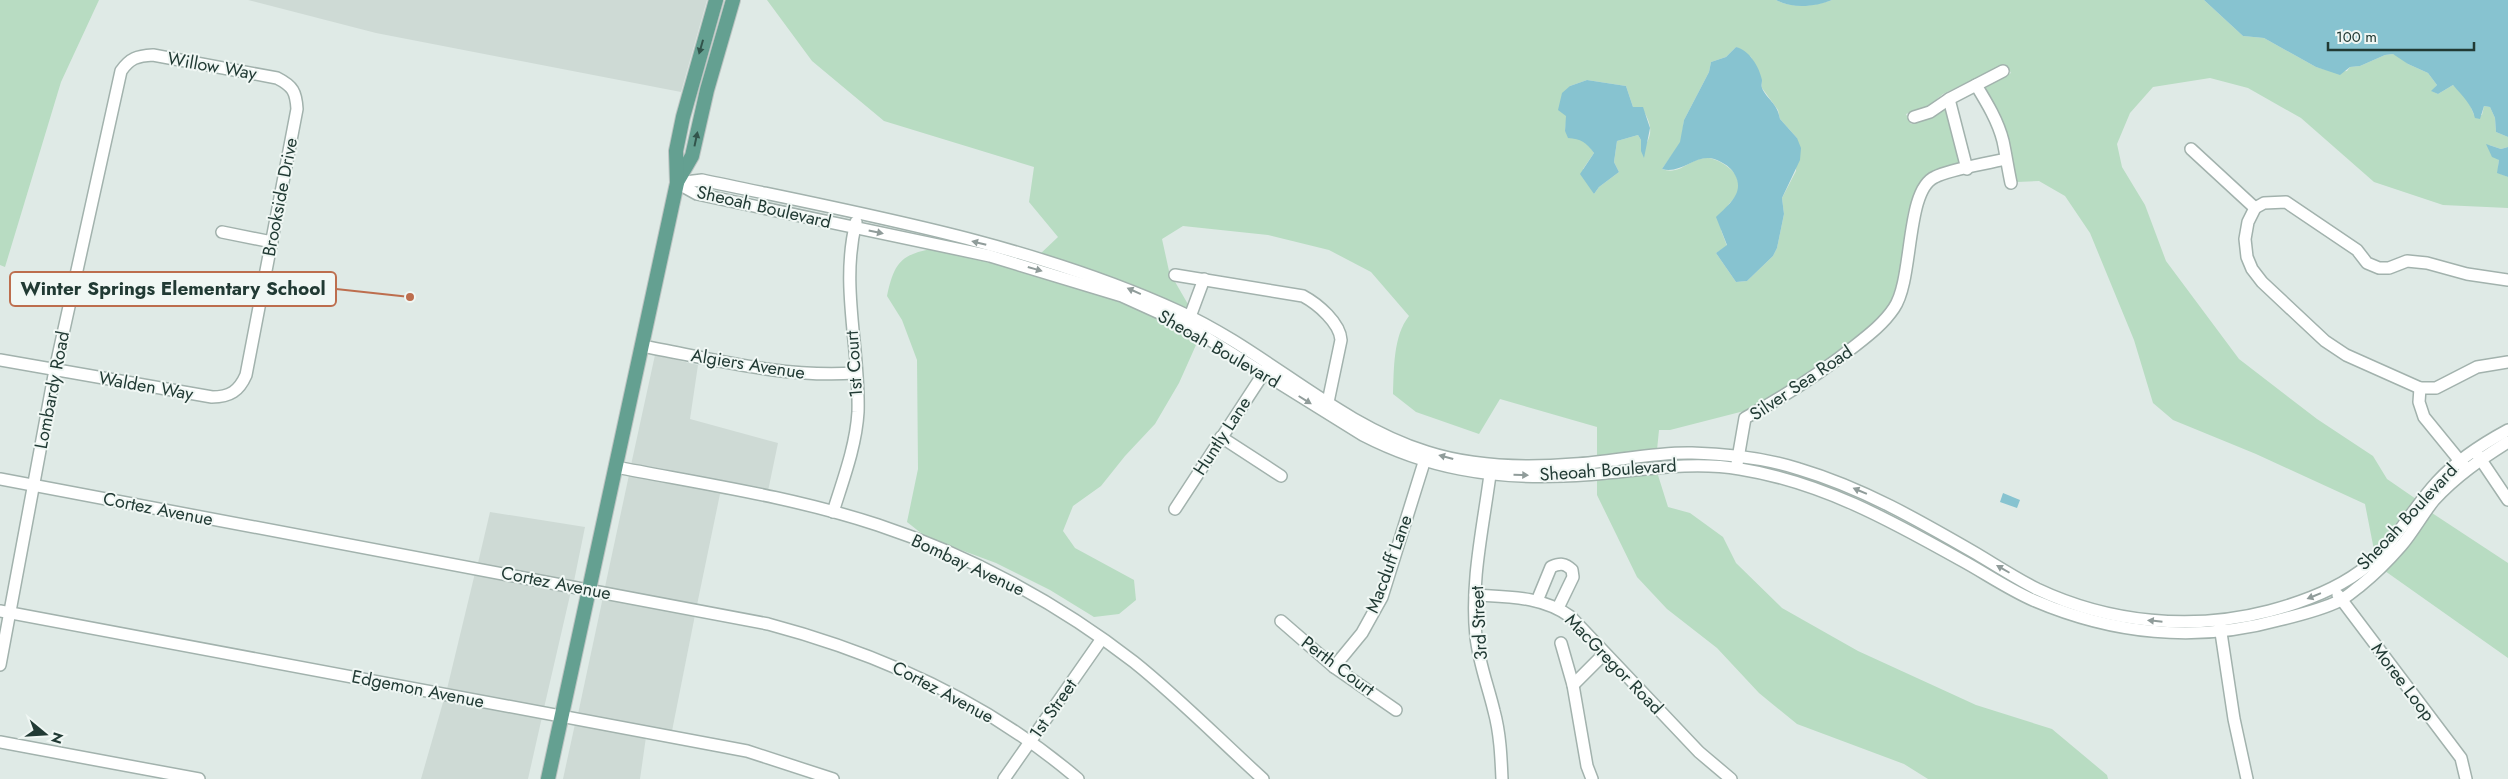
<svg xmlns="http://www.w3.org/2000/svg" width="2508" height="779" font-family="Jost,sans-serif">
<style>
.built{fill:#cedad5}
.green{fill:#b8dcc2;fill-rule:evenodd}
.water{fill:#87c3d0}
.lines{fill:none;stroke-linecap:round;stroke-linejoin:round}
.minor-casing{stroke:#a2b2ad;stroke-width:14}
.major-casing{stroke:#bcc4c2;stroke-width:16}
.minor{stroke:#fff;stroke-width:11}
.major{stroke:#64a091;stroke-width:14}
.oneway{fill:#32544b}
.oneway2{fill:#909c9a}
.labels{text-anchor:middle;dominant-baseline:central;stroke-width:4;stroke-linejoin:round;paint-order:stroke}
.street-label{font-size:18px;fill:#213a34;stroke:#f0f7f4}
.leader{fill:none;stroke:#bd6e4e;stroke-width:2}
.callout-dot{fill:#bd6e4e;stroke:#f0f7f4;stroke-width:2}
.callout{fill:#f0f7f4;stroke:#bd6e4e;stroke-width:2}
.callout-label{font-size:19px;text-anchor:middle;font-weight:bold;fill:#213a34}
</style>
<rect width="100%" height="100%" fill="#dfeae6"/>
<g class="built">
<path d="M248 0H707L681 92 376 33Z"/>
<path d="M655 355 698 365 690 419 778 443 768 491 631 465Z"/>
<path d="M629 475 741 496 720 494 697 605 605 587Z"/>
<path d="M490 512 585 527 574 581 478 563Z"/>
<path d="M475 573 571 591 544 708 447 689Z"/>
<path d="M603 597 695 615 672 731 578 714Z"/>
<path d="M444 699 542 717 528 779H421Z"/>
<path d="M575 724 646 737 640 779H563Z"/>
</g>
<g class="green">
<path d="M0 0H99L61 82 5 267 0 265Z"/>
<path d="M767 0H1776C1793 9 1815 6 1832 0H2204L2243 36 2264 38 2316 67 2334 72 2347 71 2350 67 2360 66 2385 55 2393 54 2399 56 2408 64 2428 73 2437 85 2432 91 2438 94 2453 85 2467 98 2474 115H2482L2484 106 2490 107 2495 118 2496 132 2508 137V147L2501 149 2489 145 2499 160 2498 168 2501 174 2508 177V208L2443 205 2374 182 2301 118 2248 88 2210 78 2153 87 2130 113 2117 144 2122 167 2145 205 2166 261 2239 359 2317 419 2373 456 2387 479 2416 499 2374 550 2365 504 2256 454 2173 420 2153 403 2134 340 2090 233 2065 196 2039 181 2017 182 2008 140 1996 108 1984 87 2011 73 2005 64 1943 94 1927 107 1906 114 1911 124 1933 117 1946 108 1961 165 1932 172 1917 187 1908 212 1903 264 1890 304 1873 324 1796 384 1748 410 1670 430H1659L1657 450 1597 457V427L1500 399 1479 434 1416 412 1393 394C1394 369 1393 336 1409 316L1371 272 1329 250 1268 235 1183 226 1162 239 1169 271V279L1174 280 1189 306 1188 309 1129 283 1039 255 1058 237 1029 202 1034 167 884 121 812 61ZM1736 47 1751 57 1761 78 1762 88 1778 110 1780 119 1797 138 1796 171 1782 198 1784 214 1777 248 1773 256 1747 281 1736 282 1716 253 1727 246 1721 230C1723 222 1725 212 1729 204 1732 200 1736 197 1738 192 1740 182 1737 174 1729 168 1695 141 1687 179 1662 169L1681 142 1684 120 1709 72 1711 62 1726 57ZM1587 80 1626 86 1633 107 1643 110C1653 126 1653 137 1641 151V140L1638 135 1617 141 1614 162 1619 172 1599 187 1594 194 1583 169 1594 153 1587 143 1565 131 1570 86Z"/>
<path d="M931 249C976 258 1020 270 1064 284 1109 298 1153 312 1194 336L1196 345 1179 383 1155 424 1125 456 1101 486 1073 506 1063 531 1075 548 1134 580 1136 600 1119 614 1094 617 1050 590 996 563 926 537 907 522 918 469 917 360 902 320 887 296C894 265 899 255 931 249Z"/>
<path d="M1657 472 1668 507 1690 513 1723 537 1736 563 1782 608 1858 651 1976 705 2052 729 2107 775 2108 779H1928L1904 764 1797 724 1759 693 1717 648 1667 609 1637 577 1597 495V478Z"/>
<path d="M2432 513 2508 563V658L2385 571 2406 549Z"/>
</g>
<g class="water">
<path d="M1776 0H1832C1815 7 1792 9 1776 0Z"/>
<path d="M2204 0H2508V137L2496 132 2495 118 2490 107 2484 106 2480 119 2475 118C2471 103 2463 97 2453 85L2438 94 2431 91 2437 85 2428 73 2408 64 2393 54 2385 55 2360 66 2350 67 2340 75 2316 67 2264 38 2243 36Z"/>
<path d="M1736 47C1749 50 1759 66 1762 80 1762 83 1761 85 1762 88 1767 100 1777 102 1780 119L1797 138 1801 148 1800 160 1782 198 1784 214 1777 248 1773 256 1747 281 1736 282 1716 253 1727 245 1716 217C1728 205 1745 193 1735 175 1732 169 1727 165 1721 162 1699 148 1684 175 1662 169L1680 142 1684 120 1709 72 1711 62 1726 57Z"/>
<path d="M1587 80 1626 86 1633 107H1643L1650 128 1644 158 1641 151V140L1638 135 1617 141 1614 162 1619 172 1599 187 1594 194 1580 174 1594 153C1586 142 1581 139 1568 138L1565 131 1566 116 1558 110 1562 93 1570 86Z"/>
<path d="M2486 144 2501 149 2508 147V177L2497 173 2499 160 2492 157Z"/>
<path d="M2003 493 2020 500 2017 508 2000 502Z"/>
</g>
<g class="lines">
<defs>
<g id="minor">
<path d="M1976 85C1987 103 1998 121 2003 141 2006 155 2008 169 2011 183"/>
<path d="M1949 99 1967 169"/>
<path d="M1914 117 1930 112 1949 99 2003 71"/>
<path d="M2191 149 2255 208"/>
<path d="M677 183 697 194 990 256 1122 296 1186 325 1363 435C1427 468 1491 479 1564 476 1623 475 1681 459 1740 469 1821 482 1890 520 1961 560 1985 573 2008 589 2033 600 2112 634 2196 643 2279 620 2299 615 2321 610 2339 601 2347 597 2353 591 2360 586 2375 574 2388 561 2401 546 2413 532 2422 515 2434 500 2456 476 2481 459 2508 442"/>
<path d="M677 183 702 180C862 214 1029 243 1178 311 1265 350 1335 423 1427 452 1474 467 1525 468 1574 464 1613 462 1652 452 1692 453 1727 454 1765 458 1799 469 1863 488 1920 521 1977 554 1997 566 2017 579 2037 589 2109 623 2192 631 2269 611 2303 602 2339 589 2367 566 2395 543 2412 509 2437 482 2457 460 2482 444 2508 430"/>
<path d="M222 232 272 242"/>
<path d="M1175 275 1303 296C1318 304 1340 323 1341 340L1328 402"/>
<path d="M2508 280 2467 274 2427 263 2407 261 2389 268H2379L2367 263 2357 250 2286 202 2264 203 2255 208 2248 222 2245 239 2247 257 2252 269 2262 282 2325 341 2346 355 2420 388H2436L2477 367 2508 362"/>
<path d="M1188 322 1204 279"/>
<path d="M642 346C713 359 783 378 855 373"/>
<path d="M0 360 212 397C230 397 239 391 246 375L297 109C296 92 293 86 277 78L153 55C137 56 130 58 121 71L55 370 0 665"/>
<path d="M2420 388 2419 402 2424 417 2464 466"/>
<path d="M1221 437 1281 476"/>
<path d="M2477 454 2508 500"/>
<path d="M1737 464 1745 418C1785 396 1821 373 1856 345 1870 334 1884 323 1894 308 1914 279 1905 190 1935 177 1951 169 1986 164 2005 159"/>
<path d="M616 467C704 484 793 497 878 525 969 555 1058 603 1134 662 1179 698 1220 740 1263 779"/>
<path d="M1491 467C1484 524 1470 580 1476 637 1479 663 1488 686 1494 711 1500 733 1501 756 1502 779"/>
<path d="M0 479 768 624C881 654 988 702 1078 779"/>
<path d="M1175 509 1267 368"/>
<path d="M833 512C843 480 856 446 858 412 860 348 840 286 856 222"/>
<path d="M1475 595C1509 597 1542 596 1571 617L1699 752 1731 779"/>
<path d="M2338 595 2461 758 2466 779"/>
<path d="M1537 601 1551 567C1560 563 1565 563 1572 570L1573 577 1558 608"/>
<path d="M0 611 747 751 833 779"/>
<path d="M1281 621 1334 667 1396 710"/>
<path d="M2220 626 2234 719 2247 779"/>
<path d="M1561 643 1573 685 1587 766 1592 779"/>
<path d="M1334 667 1362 633 1382 597 1426 456"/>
<path d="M1573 685 1604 654"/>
<path d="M0 742 199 779"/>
<path d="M1004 779 1101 640"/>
</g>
<g id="major">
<path d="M677 182 692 156 707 90 733 0"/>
<path d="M548 779 677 183 676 151 683 117 716 0"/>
</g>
</defs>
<use href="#minor" class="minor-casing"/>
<use href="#major" class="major-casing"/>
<use href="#minor" class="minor"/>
<use href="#major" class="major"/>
</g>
<defs><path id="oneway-solid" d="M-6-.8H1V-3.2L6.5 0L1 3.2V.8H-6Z" transform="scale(1.25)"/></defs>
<g class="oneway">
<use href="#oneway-solid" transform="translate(701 47) rotate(106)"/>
<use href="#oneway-solid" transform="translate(696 139) rotate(-78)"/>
</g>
<g class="oneway2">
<use href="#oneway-solid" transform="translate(876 232) rotate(12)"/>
<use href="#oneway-solid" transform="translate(979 243) rotate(-166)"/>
<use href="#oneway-solid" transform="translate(1035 269) rotate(16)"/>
<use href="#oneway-solid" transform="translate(1134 291) rotate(-156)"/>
<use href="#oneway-solid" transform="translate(1305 400) rotate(32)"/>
<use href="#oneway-solid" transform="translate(1446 457) rotate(-165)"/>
<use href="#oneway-solid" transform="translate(1521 475) rotate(2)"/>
<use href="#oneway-solid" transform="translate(1860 491) rotate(-157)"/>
<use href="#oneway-solid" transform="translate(2003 569) rotate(-150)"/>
<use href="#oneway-solid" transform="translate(2314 596) rotate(158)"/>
<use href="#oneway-solid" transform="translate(2155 621) rotate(-174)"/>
</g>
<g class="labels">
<g class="street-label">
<text transform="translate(212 66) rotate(10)">Willow Way</text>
<text transform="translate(280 197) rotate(-79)">Brookside Drive</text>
<text transform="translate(764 207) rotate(13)">Sheoah Boulevard</text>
<text transform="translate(1219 349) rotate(30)">Sheoah Boulevard</text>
<text transform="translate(748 364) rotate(9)">Algiers Avenue</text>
<text transform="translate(854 364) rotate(-94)">1st Court</text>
<text transform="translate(1801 383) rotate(-34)">Silver Sea Road</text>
<text transform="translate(146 386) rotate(10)">Walden Way</text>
<text transform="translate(52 390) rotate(-79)">Lombardy Road</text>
<text transform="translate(1222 436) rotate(-57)">Huntly Lane</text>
<text transform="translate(1608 470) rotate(-4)">Sheoah Boulevard</text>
<text transform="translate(158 509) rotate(11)">Cortez Avenue</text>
<text transform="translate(2407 517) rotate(-47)">Sheoah Boulevard</text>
<text transform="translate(1389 564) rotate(-70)">Macduff Lane</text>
<text transform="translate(968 565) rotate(25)">Bombay Avenue</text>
<text transform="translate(556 583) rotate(11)">Cortez Avenue</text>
<text transform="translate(1479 623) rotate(-93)">3rd Street</text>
<text transform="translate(1614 664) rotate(46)">MacGregor Road</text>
<text transform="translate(1338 666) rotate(37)">Perth Court</text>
<text transform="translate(2403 682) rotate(53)">Moree Loop</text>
<text transform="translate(418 689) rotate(11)">Edgemon Avenue</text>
<text transform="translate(943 692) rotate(28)">Cortez Avenue</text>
<text transform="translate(1053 709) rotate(-55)">1st Street</text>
</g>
</g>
<path class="leader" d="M410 297L336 289"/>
<circle class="callout-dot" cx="410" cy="297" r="5"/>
<rect class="callout" x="10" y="272" width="326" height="34" rx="5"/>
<g class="callout-label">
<text x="173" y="295">Winter Springs Elementary School</text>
</g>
<g transform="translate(45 734) rotate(108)" stroke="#f0f7f4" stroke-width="4" paint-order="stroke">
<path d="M0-4L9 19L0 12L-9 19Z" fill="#213a34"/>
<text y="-8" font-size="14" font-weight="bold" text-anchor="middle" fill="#213a34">N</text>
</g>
<path d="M2328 42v8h146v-8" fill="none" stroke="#213a34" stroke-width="2.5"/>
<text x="2336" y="42" font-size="15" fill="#213a34" stroke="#f0f7f4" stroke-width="4" paint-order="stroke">100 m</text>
</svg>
